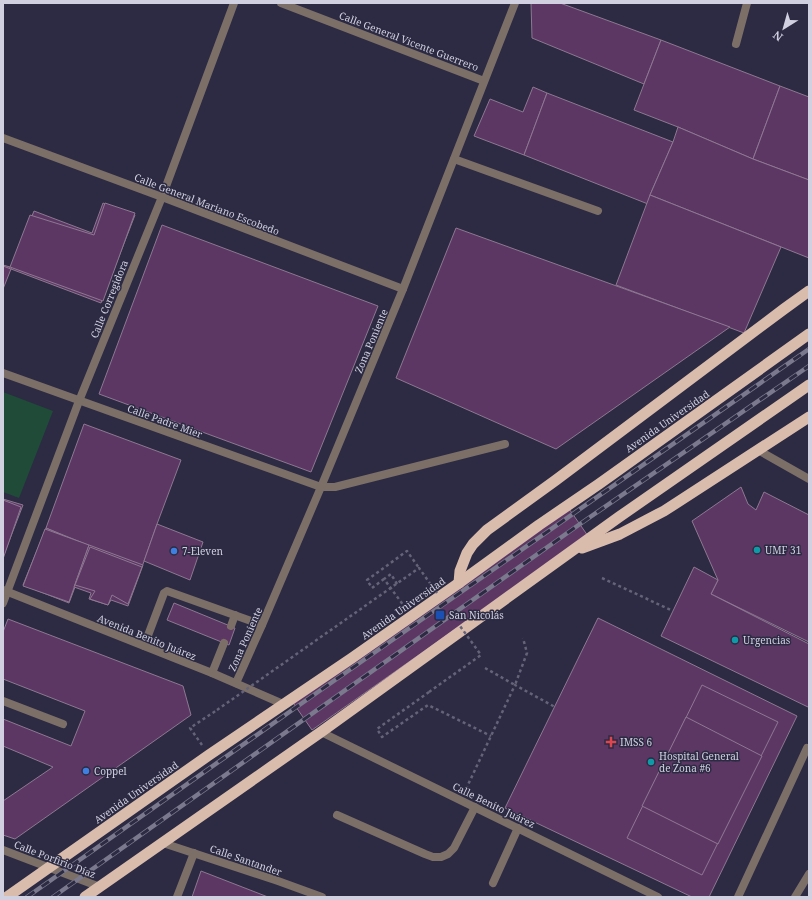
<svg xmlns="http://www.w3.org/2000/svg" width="812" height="900" font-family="'Noto Serif',serif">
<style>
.green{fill:#1f4b38}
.building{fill:#5d3764;stroke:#8d7891}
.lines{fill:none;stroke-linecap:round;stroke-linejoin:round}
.path{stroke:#646379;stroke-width:2.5;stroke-dasharray:3 3;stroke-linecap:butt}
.service{stroke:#7c6f68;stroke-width:8}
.minor{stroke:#7c6f68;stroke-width:8}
.tertiary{stroke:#7c6f68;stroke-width:8}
.trunk{stroke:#dabcac;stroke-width:11}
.rail-casing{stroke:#7a798e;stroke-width:4.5}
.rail{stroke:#2c2b43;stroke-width:3;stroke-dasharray:9;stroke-linecap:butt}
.path-bridge{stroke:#646379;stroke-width:2.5;stroke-dasharray:3 3;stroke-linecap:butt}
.culture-dot{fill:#0f9aa8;stroke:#2c2b43;stroke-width:1.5}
.shop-dot{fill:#3f7fe0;stroke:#2c2b43;stroke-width:1.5}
.transit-dot{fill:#1a4fb4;stroke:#2c2b43;stroke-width:1.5}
.health-dot{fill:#e0444e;stroke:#2c2b43;stroke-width:1.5}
.labels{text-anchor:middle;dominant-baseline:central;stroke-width:3;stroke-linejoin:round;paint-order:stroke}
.street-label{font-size:10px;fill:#d0d0e0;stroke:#2c2b43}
.poi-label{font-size:10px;fill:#d0d0e0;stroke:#2c2b43;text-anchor:start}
</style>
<rect width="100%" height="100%" fill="#2c2b43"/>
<path class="green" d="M3 392 53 411 19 498 3 492Z"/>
<g class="building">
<path d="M531 3H560L661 40 644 84 532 38Z"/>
<path d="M661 40 780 86 753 159 678 127 634 110Z"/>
<path d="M780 86 809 97V180L753 159Z"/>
<path d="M533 87 547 93 524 155 474 136 490 99 523 112Z"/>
<path d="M547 93 673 142 650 195 648 204 524 155Z"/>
<path d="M678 127 753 159 809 180V258L650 195 673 142Z"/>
<path d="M650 195 781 247 744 333 616 285Z"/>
<path d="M103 203 135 215 101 303 11 269 34 211 92 233Z"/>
<path d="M105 203 135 213 103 301 10 267 30 215 94 235Z"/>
<path d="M162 225 378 306 311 472 99 394Z"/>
<path d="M456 228 730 327 556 449 396 378Z"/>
<path d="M3 265 10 267 3 285Z"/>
<path d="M3 266 11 269 3 289Z"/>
<path d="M84 424 181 460 157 524 142 567 46 528Z"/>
<path d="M741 487 748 504 756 510 764 492 809 515V642L711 594 718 580 692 521Z"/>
<path d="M3 499 23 505 3 557Z"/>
<path d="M3 500 21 507 3 559Z"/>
<path d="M565 503 588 536 312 730 289 697Z"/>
<path d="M157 524 203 542 190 580 144 561Z"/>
<path d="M46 528 90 547 69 603 23 585Z"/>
<path d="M45 529 89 545 69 602 23 586Z"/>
<path d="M89 545 143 565 128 606 111 600 108 605 89 599 91 593 74 587Z"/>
<path d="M90 547 142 567 128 604 112 595 108 605 90 599 95 591 75 585Z"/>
<path d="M694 567 718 580 711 594 809 644V706L808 707 661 636Z"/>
<path d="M174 603 235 628 229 645 167 620Z"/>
<path d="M598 618 797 716 709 897H692L505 808Z"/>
<path d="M8 619 183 686 191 715 15 839 3 835V801L53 767 3 746V719L71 746 85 711 3 679V632Z"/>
<path d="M702 685 778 722 702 875 627 838Z"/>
<path d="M686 717 762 756 718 844 642 806Z"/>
<path d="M201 871 268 897H192Z"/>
</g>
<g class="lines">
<g class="path">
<path d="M602 578 673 611"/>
<path d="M384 579 372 588 367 580 407 551 419 568"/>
<path d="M397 584 391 574 384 579 404 606"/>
<path d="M485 668 515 685 527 653 523 638"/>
<path d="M429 692 377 729 382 737 428 705 491 736"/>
<path d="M202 745 190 728 217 710"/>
<path d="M466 789 515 685 555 707"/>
</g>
<g class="service">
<path d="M454 159 598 211"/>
<path d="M758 450 809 479"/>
<path d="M321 487H335L505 444"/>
<path d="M231 626 235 615"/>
<path d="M144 646 164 593 167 591 262 625"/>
<path d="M212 673 224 643"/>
<path d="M3 701 63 724"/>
<path d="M337 815 425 854 433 857H441L448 854 454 848 475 807"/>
<path d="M493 883 518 828"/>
<path d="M738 897 807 748"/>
<path d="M795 897 809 874"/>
</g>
<g class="minor">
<path d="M281 3 484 81"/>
<path d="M736 44 747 3"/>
<path d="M3 138 162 197 403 289"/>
<path d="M3 373 321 487"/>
<path d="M3 603 79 401 162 197 234 3"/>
<path d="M236 683 262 625 321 487 403 289 515 3"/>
<path d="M321 732 658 897"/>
<path d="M163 843 278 881 322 897"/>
<path d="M177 897 194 853"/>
</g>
<g class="tertiary">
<path d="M3 590 212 673 283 704"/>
<path d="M3 850 100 887"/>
</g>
<g class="trunk">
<path d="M582 548 620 534 664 511 809 417"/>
<path d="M459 583 460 571 467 553 473 544 487 530 556 480 784 309 809 291"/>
<path d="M7 897 209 755 352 658 459 583 539 525 599 484 809 334"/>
<path d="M85 897 321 732 619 517 809 385"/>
</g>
<defs>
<g id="rail">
<path d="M27 897 295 708 809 349"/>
<path d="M53 897 580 524 809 366"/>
</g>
</defs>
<use href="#rail" class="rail-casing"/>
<use href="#rail" class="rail"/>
<g class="path-bridge">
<path d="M429 692 481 655 460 626"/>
<path d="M217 710 419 568 437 593"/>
</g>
</g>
<g class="culture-dot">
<circle cx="757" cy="550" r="4"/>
<circle cx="735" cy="640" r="4"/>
<circle cx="651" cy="762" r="4"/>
</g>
<g class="shop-dot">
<circle cx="174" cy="551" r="4"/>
<circle cx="86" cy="771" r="4"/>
</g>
<rect class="transit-dot" x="435" y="610" width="10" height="10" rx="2"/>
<path class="health-dot" d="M609 736h4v4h4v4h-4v4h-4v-4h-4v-4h4z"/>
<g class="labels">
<g class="street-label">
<text transform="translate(409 41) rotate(21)">Calle General Vicente Guerrero</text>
<text transform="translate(207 204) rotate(21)">Calle General Mariano Escobedo</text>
<text transform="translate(109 299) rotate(-68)">Calle Corregidora</text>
<text transform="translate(371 341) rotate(-67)">Zona Poniente</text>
<text transform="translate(165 421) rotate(20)">Calle Padre Mier</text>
<text transform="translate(667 421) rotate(-35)">Avenida Universidad</text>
<text transform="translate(403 608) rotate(-35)">Avenida Universidad</text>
<text transform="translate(147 637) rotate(22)">Avenida Benito Juárez</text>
<text transform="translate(245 639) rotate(-66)">Zona Poniente</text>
<text transform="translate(136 792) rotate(-35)">Avenida Universidad</text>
<text transform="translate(494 805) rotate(26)">Calle Benito Juárez</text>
<text transform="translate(55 859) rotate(21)">Calle Porfirio Díaz</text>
<text transform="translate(246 860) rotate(19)">Calle Santander</text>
</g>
<g class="poi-label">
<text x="765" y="550">UMF 31</text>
<text x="182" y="551">7-Eleven</text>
<text x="449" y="615">San Nicolás</text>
<text x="743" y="640">Urgencias</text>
<text x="620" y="742">IMSS 6</text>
<text x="659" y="756">Hospital General<tspan x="659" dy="12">de Zona #6</tspan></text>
<text x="94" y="771">Coppel</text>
</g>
</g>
<rect width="812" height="900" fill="none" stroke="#d0d0e0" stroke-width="8"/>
<g transform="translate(784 28) rotate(217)" stroke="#2c2b43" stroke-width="3" paint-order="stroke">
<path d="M0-3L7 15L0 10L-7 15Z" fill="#d0d0e0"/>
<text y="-6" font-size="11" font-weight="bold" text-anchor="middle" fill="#d0d0e0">N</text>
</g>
</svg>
